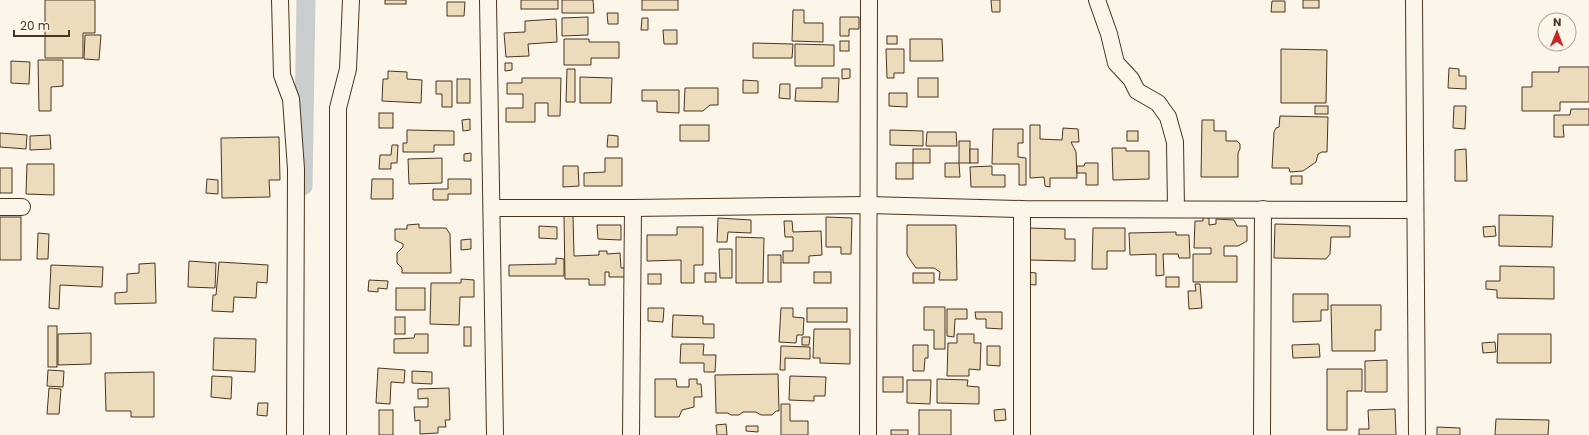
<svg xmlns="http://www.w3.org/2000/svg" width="1589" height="435" font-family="Poppins,sans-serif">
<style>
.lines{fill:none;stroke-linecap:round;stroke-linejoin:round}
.canal{stroke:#c9cecd;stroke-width:19}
.building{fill:#ecdcbc;stroke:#4a3520}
.minor-casing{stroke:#4a3520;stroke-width:18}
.minor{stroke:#fbf6e9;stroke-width:16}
</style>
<rect width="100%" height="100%" fill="#fbf6e9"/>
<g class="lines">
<path class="canal" d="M303 186 306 0"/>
</g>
<g class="building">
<path d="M45 0H95V33H83V58H45Z"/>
<rect x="385" y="0" width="21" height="4"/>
<rect x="521" y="0" width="37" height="9"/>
<path d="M562 0H593L594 13H562Z"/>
<rect x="642" y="0" width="36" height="10"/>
<path d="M991 0H1000V12H992Z"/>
<rect x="1303" y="0" width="16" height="8"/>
<path d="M1272 1H1285V12H1271Z"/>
<path d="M447 2H465L464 16H447Z"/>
<path d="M793 10H804V23H823V42L792 41Z"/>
<path d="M607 13H618V24H608Z"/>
<path d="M588 17V35L562 36V18Z"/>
<path d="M840 17H859V29H849V36H840Z"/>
<path d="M642 18H648V30H641Z"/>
<path d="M556 19 557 42 528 44 529 56 506 57 504 33 525 32V21Z"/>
<path d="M663 30H677V44H664Z"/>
<path d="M85 35H101L99 60 84 59Z"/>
<rect x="887" y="36" width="10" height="8"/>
<path d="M564 39H589V42H619V58H591V65H564Z"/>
<path d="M910 39H942L943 61H910Z"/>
<rect x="840" y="41" width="9" height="10"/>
<path d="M753 43 793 44 792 58H753Z"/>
<path d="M795 44 834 45V66H795Z"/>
<path d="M886 49H904V73H894V78H887Z"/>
<path d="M1281 49 1327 50 1326 103H1281Z"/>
<path d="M38 60H63V86L51 87V111H39Z"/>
<path d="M11 61 30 62 29 84 11 83Z"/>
<path d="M505 63H512V70L505 71Z"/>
<path d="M1559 67H1589V102H1560V111H1522V87H1532V72H1559Z"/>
<path d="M1449 68 1459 69V76H1466V89L1448 88Z"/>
<path d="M567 69H575V102H566Z"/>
<path d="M842 69H850V78L842 79Z"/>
<path d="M388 71 407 72V79L422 80 421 103 382 101 383 79H388Z"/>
<path d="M580 77 612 78 611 103H580Z"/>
<path d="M522 78H561L560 116H548V103H535V122H506V108H523V94H507V83H522Z"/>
<path d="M822 78H839L838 102 795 101 796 88H822Z"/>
<rect x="918" y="78" width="20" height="19"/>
<rect x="457" y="79" width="13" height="24"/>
<path d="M743 80 758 81V93H743Z"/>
<path d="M436 81H452V107H442V94H436Z"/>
<path d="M780 84H790V99L779 98Z"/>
<path d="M685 88H718V105H710L703 111H684Z"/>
<path d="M642 90H679V113L657 112V101H642Z"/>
<path d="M889 93H907V107L889 106Z"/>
<rect x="1315" y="106" width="13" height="8"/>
<path d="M1454 106H1466L1465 129 1453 128Z"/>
<path d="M1571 109H1589V125H1563L1564 137H1554V115H1570Z"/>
<rect x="379" y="113" width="14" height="15"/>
<path d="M1280 116 1328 117 1327 152H1322L1318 154 1316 162 1303 171 1290 172 1289 168H1272L1274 132 1276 128 1279 127Z"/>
<path d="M470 119V130L463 131 462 120Z"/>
<path d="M1202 120H1214V131H1226V141H1237L1240 144V149L1238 153V177H1201Z"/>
<rect x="680" y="125" width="29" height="16"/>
<path d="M1030 125H1040V139L1062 140 1063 128 1078 129 1079 142H1071L1076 152 1077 178H1050V187L1045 186 1044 177 1030 178Z"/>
<path d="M993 129H1023V143H1018V157L1026 158V185H1019V164H992Z"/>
<path d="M407 130 454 131V145H434V152H403V143H407Z"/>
<path d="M890 130 923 131V146L890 145Z"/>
<rect x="1127" y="131" width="11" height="10"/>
<path d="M927 132H956L957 146H926Z"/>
<path d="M0 133 27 135 26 149 0 147Z"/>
<path d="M50 135 51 149 30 150V136Z"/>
<path d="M608 135 618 136V147H607Z"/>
<path d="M279 137 280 180H269L270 197 222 198 221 138Z"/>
<rect x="959" y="141" width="11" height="22"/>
<path d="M392 145H398L397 163H391V169H379L380 155H391Z"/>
<path d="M1112 148H1126V151H1149V179L1113 180Z"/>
<rect x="913" y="149" width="17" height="14"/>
<rect x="970" y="149" width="8" height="14"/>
<path d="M1466 149 1467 181H1455V150Z"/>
<path d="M471 153V161H464V154Z"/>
<path d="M442 158V183L409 184 408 159Z"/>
<path d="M605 158H622V186H584V173L605 172Z"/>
<rect x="896" y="163" width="17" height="16"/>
<path d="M945 163H959L960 177H945Z"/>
<path d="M1085 163H1098V185H1086V173H1077V166H1084Z"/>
<path d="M27 164H54V195L26 194Z"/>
<path d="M563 166H578L579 186 563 187Z"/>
<path d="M992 166V175H1005V187H971L970 167Z"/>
<rect x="0" y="168" width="12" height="25"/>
<rect x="1291" y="176" width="11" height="8"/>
<path d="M207 179 218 180V194L206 193Z"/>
<path d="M372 179H393V199H371Z"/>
<path d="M448 179H471V194H448V200H433V189H448Z"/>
<path d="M1499 215 1553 216 1552 247 1499 246Z"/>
<path d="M564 216H573L574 256 599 255V251H607V254L620 253 621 268H626V277H609V272H605V285H589V279H565Z"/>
<rect x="0" y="217" width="21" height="43"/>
<path d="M826 217 852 218 851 254H841V247H826Z"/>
<path d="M1203 217 1209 218V225L1216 224V219L1234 220 1237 226H1247V241L1238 246H1224V256H1237V282H1193V254H1211V248H1194L1195 221H1203Z"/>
<path d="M718 218 751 220V233L728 232 727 242H717Z"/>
<path d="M784 221H792L793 232 821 231 822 255 809 256V263H783V251H793V237H785Z"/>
<path d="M419 224V228H446L450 234 451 273H402V268L397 263V253L403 247V244L395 240V229H407V225Z"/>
<path d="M1275 224 1350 226V237H1331L1330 254 1326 259 1274 258Z"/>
<path d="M597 225H621V240L598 239Z"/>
<path d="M907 225H956L957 280H939L940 272 934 268H916L907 255Z"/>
<path d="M539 226 557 227V239L539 238Z"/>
<path d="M1495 226 1496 236 1484 237 1483 227Z"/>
<path d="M677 227H703V265H694V283H681V260L647 261V235H677Z"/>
<path d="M1028 228 1065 229V239H1075V261L1027 260Z"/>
<path d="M1093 228H1125V251H1107V269H1092Z"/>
<path d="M1176 232V235H1189L1190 258H1179L1178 254H1163L1164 275 1156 276V254L1130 255 1129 233Z"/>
<path d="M38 233 49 234 48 259H37Z"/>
<path d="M736 237 764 238 763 283H736Z"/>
<path d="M471 239V249L461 250V240Z"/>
<path d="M719 249H732V278H720Z"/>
<rect x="768" y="255" width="13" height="27"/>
<path d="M556 258 564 259V276H509V265L556 264Z"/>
<path d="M189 261 216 263 215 288 188 287Z"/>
<path d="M219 262 268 265 267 283 257 282 256 298 234 297 233 312 212 311 213 295H216Z"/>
<path d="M155 263 156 303 115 304V293L127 292V274L139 273V264Z"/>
<path d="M51 265 103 267 102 287 60 285 59 309 49 308Z"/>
<path d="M1500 266 1554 267V299L1497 298V290L1486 289V281H1500Z"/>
<rect x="814" y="272" width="17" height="11"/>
<path d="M1027 272 1036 273V285L1027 284Z"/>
<rect x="705" y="273" width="11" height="9"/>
<rect x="913" y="273" width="21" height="10"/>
<rect x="648" y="274" width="13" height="10"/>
<rect x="1166" y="277" width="13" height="10"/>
<path d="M461 279 474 280V297H460L459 325 430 324 431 283H461Z"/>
<path d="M369 280 388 281 387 289 378 288V292L368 291Z"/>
<path d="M1195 284H1200L1202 308 1189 309 1188 291H1196Z"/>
<rect x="396" y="288" width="29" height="22"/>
<path d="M1293 294H1328V310H1321V321L1293 322Z"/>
<path d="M1331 305H1381V330H1375V351H1332Z"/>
<path d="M924 307H945V349H934V330H924Z"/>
<path d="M648 308H664L663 322 648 321Z"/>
<path d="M781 308H793V317L804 318 803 335H797L796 343 779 342Z"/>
<rect x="807" y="308" width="40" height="14"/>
<path d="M947 309H967V319H955L954 337 947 336Z"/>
<path d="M975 312H1002V329L986 328V319H976Z"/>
<path d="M673 315 703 316V324H714V338L672 337Z"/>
<rect x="395" y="317" width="10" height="17"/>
<rect x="48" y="326" width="9" height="41"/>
<rect x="464" y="327" width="7" height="19"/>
<path d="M814 329H850V364L820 363V358H813Z"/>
<path d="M91 333V364L58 365V334Z"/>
<path d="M415 334H428V353H394V339L414 338Z"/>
<path d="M957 334H974V343H981L980 370 969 369V376H947L948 343H957Z"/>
<path d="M1498 334H1551V363H1497Z"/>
<path d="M802 337H810L809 345H802Z"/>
<path d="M214 338 256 339 255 372 213 370Z"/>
<path d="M1495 342 1496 352 1483 353 1482 343Z"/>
<path d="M681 344H704L703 355H716L715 372H704V363H680Z"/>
<path d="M1319 344 1320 357 1293 358 1292 345Z"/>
<path d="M913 345H928V358H925L924 371H913Z"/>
<path d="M781 346 810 347V359L785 358V370H780Z"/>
<path d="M987 346H1000V366L987 365Z"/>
<path d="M1387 360V392H1365V361Z"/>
<path d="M378 368 405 370 404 383 391 382 390 404 376 403Z"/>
<path d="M1327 369H1362V391H1347V430H1327Z"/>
<path d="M48 370 64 371 63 387 47 386Z"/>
<path d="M412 371 432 372V384L412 383Z"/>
<path d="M154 372V417H131V411H106L105 373Z"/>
<path d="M778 374 779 411H776L772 415H761L756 412H743L739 415H731L728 413H716L715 375Z"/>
<path d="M212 376 232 377 231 399 211 397Z"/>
<path d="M790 376 826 377 825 396H814V401L789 400Z"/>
<rect x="883" y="377" width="20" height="15"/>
<path d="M655 379H676L677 387H689V379H697V384H701L702 397H694V407L682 410 679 417H655Z"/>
<path d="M937 379 968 380 967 386 979 387V404L937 403Z"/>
<path d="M907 380H931L930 404 907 403Z"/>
<path d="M49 388 61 389 59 414H47Z"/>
<path d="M449 388 450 420H445L446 427H438V433L420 434V420L415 421 414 407H428V398L418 399V389Z"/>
<path d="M258 403H268L267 416 257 415Z"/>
<path d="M781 404H790V421H808V435H781Z"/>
<path d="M1005 409 1006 420 995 421 994 410Z"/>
<path d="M1395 409 1396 435H1359V429H1369L1368 410Z"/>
<rect x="379" y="410" width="14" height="25"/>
<rect x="919" y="410" width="32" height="25"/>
<path d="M1496 419 1549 420 1548 435H1495Z"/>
<path d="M726 424 727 435H717L716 425Z"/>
<path d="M746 426H758V432L746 431Z"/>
<path d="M1437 427 1460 428V435H1437Z"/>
<rect x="891" y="430" width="17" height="5"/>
</g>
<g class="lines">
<defs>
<g id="minor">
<path d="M280 0 282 75 291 99 296 169 295 435"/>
<path d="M488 0 495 435"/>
<path d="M1097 0 1109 34 1116 63 1131 79 1137 91 1158 103 1168 117 1175 142 1176 209"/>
<path d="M1414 0 1417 435"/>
<path d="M0 207H22"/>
<path d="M492 208H633L868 205 1022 209 1415 210"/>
<path d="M338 435V108L348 69 351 0"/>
<path d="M631 435 633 208"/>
<path d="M868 435 869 0"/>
<path d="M1022 435V209"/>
<path d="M1262 435 1263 209"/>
</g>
</defs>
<use href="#minor" class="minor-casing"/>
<use href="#minor" class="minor"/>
</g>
<g transform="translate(1557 32) rotate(1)"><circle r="19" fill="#fbf6e9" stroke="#b4a999"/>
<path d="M0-3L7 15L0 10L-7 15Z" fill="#c62828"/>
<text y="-6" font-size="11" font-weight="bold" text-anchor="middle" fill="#4a3520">N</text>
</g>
<path d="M14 30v6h55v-6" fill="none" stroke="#4a3520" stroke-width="2"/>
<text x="20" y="30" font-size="12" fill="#4a3520" stroke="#fbf6e9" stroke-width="3" paint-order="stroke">20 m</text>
</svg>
